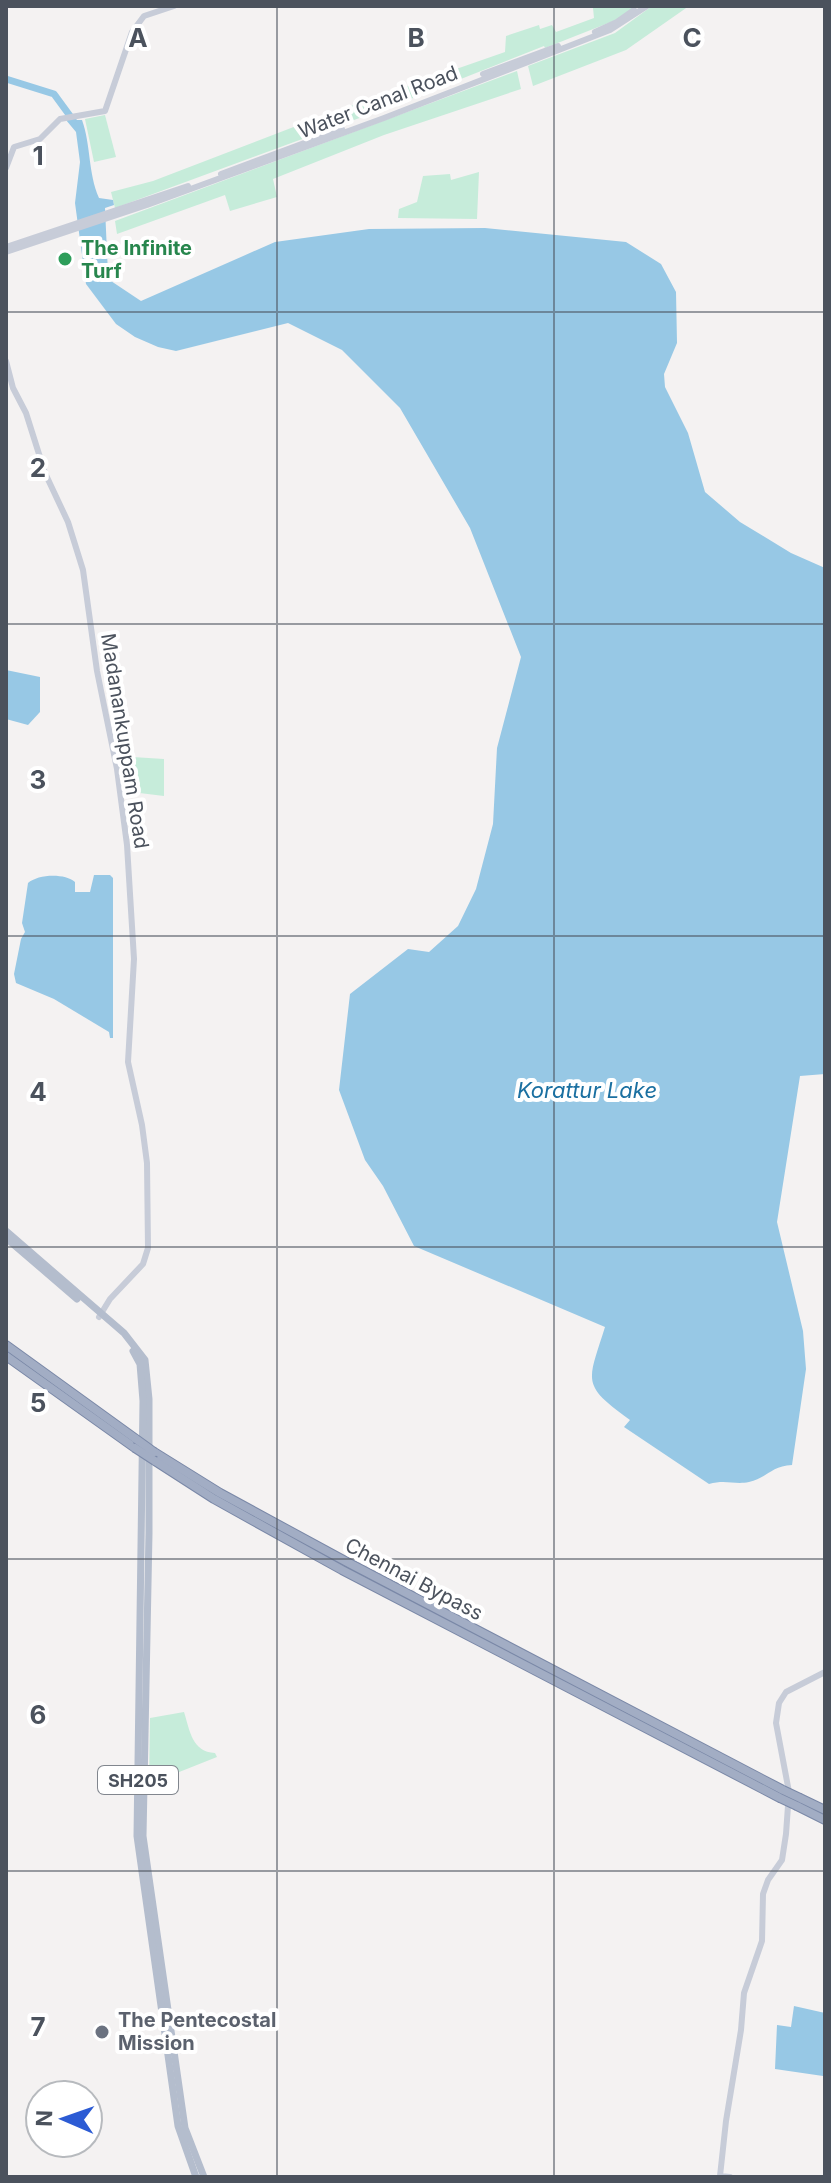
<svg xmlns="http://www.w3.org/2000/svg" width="831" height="2183" font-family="Inter,sans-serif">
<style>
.green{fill:#c6ecda}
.water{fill:#97c8e5}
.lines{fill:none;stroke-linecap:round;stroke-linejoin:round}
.river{stroke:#97c8e5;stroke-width:7}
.trunk-casing{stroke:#7a88a7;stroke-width:10}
.secondary{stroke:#c7ccd8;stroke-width:6}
.primary{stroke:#b4bdcd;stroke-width:7}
.trunk{stroke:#a2adc4;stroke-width:8}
.trunk-bridge-casing{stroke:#7a88a7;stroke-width:10;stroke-linecap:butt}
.trunk-bridge{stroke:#a2adc4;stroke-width:8}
.grid{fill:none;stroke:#4b525d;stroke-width:2;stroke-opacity:0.55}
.leisure-dot{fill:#2e9e5b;stroke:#fff;stroke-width:3}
.worship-dot{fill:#6b7280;stroke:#fff;stroke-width:3}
.labels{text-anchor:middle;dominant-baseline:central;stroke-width:8;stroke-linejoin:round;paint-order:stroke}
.shield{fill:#fff;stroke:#81868e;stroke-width:2}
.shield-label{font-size:18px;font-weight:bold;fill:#4b525d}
.street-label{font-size:20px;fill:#4b525d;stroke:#fff}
.leisure-label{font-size:20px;font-weight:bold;fill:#27864d;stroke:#fff;text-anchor:start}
.worship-label{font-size:20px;font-weight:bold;fill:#5b616d;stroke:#fff;text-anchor:start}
.water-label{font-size:22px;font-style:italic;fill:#1b70a1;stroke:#fff}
.grid-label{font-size:26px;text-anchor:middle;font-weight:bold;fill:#4b525d;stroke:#fff;stroke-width:8;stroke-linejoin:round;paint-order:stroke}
</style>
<rect width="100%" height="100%" fill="#f4f2f2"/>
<g class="green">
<path d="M596 6H636L616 20 545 48 544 46 403 102 115 208 111 192 153 181 330 113 505 52 506 36 539 25 540 29 552 25 556 32 594 18 593 8Z"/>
<path d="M652 6H689L626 50 533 86 528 66 615 33Z"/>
<path d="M517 71 521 89 384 135 273 179 277 197 230 211 225 195 117 234 115 221Z"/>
<path d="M105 115 116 157 94 162 85 119Z"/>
<path d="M479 172 477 219 398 218 399 209 417 202 423 176 450 174 451 180Z"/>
<path d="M117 756 164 759V796L123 791Z"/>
<path d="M184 1712C190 1731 192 1752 215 1753L217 1757 149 1784 150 1718Z"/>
</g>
<g class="water">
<path d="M66 120H82C91 145 88 173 99 198L113 200 114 205 105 208 108 274 111 281 141 301 275 242 369 229 485 228 626 242 661 264 676 292 677 343 664 374 665 387 688 433 705 492 740 522 791 553 825 568V1074L800 1076 777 1222 803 1331 806 1369 792 1465C771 1466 767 1478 749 1482 734 1485 726 1479 709 1484L624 1427 630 1420C580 1384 588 1382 605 1327L414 1246 383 1186 365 1160 339 1090 350 994 408 949 429 952 458 926 476 889 493 824 497 748 521 657 470 528 400 408 342 350 288 323 176 351 158 347 135 337 116 324 86 284 75 203 80 162 76 132Z"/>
<path d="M6 670 40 677V712L28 725 6 719Z"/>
<path d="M94 875H110L113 878V1038H110L109 1032 54 999 16 983 14 974 21 939 25 932 22 923 28 883C38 874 65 873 75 882V892H90Z"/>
<path d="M794 2006 825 2013 823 2076 775 2069 777 2025 791 2027Z"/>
</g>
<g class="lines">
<path class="river" d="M6 79 54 94 73 120"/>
<defs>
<g id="trunk">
<path d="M6 1345 136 1439"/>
<path d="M6 1356 135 1448"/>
<path d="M154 1452 220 1493 347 1562 783 1790"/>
<path d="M155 1461 214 1499 342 1570 780 1798"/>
<path d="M800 1798 825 1810"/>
<path d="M797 1806 825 1820"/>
</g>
</defs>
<use href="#trunk" class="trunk-casing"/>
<g class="secondary">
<path d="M595 32 617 22 634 10"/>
<path d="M483 74 558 46"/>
<path d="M6 168 14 147 40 139 60 119 105 111 132 32 144 16 174 6"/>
<path d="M221 174 342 129"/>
<path d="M6 247 188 186"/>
<path d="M6 252 147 205 384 118 610 30 647 6"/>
<path d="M6 361 13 388 26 413 45 473 68 522 83 570 97 671 117 769 127 845 134 959 128 1062 142 1125 147 1163 148 1248 143 1264 110 1299 99 1317"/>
<path d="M730 2177 720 2176 726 2121 741 2030 744 1993 762 1941 763 1894 768 1880 782 1860 786 1834 789 1792 776 1723 779 1703 786 1692 825 1672"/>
</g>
<g class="primary">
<path d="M6 1231 124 1333 145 1360 149 1399V1533L143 1836 185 2128 204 2177"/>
<path d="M6 1238 77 1299"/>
<path d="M133 1351 140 1364 143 1401 137 1836 178 2126 196 2177"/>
</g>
<use href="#trunk" class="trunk"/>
<defs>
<g id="trunk-bridge">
<path d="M136 1439 154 1452"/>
<path d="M135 1448 155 1461"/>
<path d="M783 1790 800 1798"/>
<path d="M780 1798 797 1806"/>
</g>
</defs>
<use href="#trunk-bridge" class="trunk-bridge-casing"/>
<use href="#trunk-bridge" class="trunk-bridge"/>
</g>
<path class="grid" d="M277 6V2177M554 6V2177M6 312H825M6 624H825M6 936H825M6 1247H825M6 1559H825M6 1871H825"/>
<circle class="leisure-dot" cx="65" cy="259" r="8"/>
<circle class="worship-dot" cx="102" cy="2032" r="8"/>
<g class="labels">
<rect class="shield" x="98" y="1766" width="80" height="28" rx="6"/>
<g class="shield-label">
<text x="138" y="1780">SH205</text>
</g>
<g class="street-label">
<text transform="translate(378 102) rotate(-21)">Water Canal Road</text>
<text transform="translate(125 741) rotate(81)">Madanankuppam Road</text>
<text transform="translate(414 1579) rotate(28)">Chennai Bypass</text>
</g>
<g class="leisure-label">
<text x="81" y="248">The Infinite<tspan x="81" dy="23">Turf</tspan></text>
</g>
<g class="worship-label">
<text x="118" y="2020">The Pentecostal<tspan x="118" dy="23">Mission</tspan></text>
</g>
<g class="water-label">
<text x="587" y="1090">Korattur Lake</text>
</g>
</g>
<g class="grid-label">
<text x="138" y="47">A</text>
<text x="416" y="47">B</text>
<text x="692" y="47">C</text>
<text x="38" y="165">1</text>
<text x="38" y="477">2</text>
<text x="38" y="789">3</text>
<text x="38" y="1101">4</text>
<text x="38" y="1412">5</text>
<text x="38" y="1724">6</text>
<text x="38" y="2036">7</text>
</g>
<rect width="831" height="2183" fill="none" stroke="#4b525d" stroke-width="16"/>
<g transform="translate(64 2119) rotate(272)"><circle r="38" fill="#ffffff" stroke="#b7babe" stroke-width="2"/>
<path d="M0-6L14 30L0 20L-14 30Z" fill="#2c5bd4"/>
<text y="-12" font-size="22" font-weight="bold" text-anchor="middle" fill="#4b525d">N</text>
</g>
</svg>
